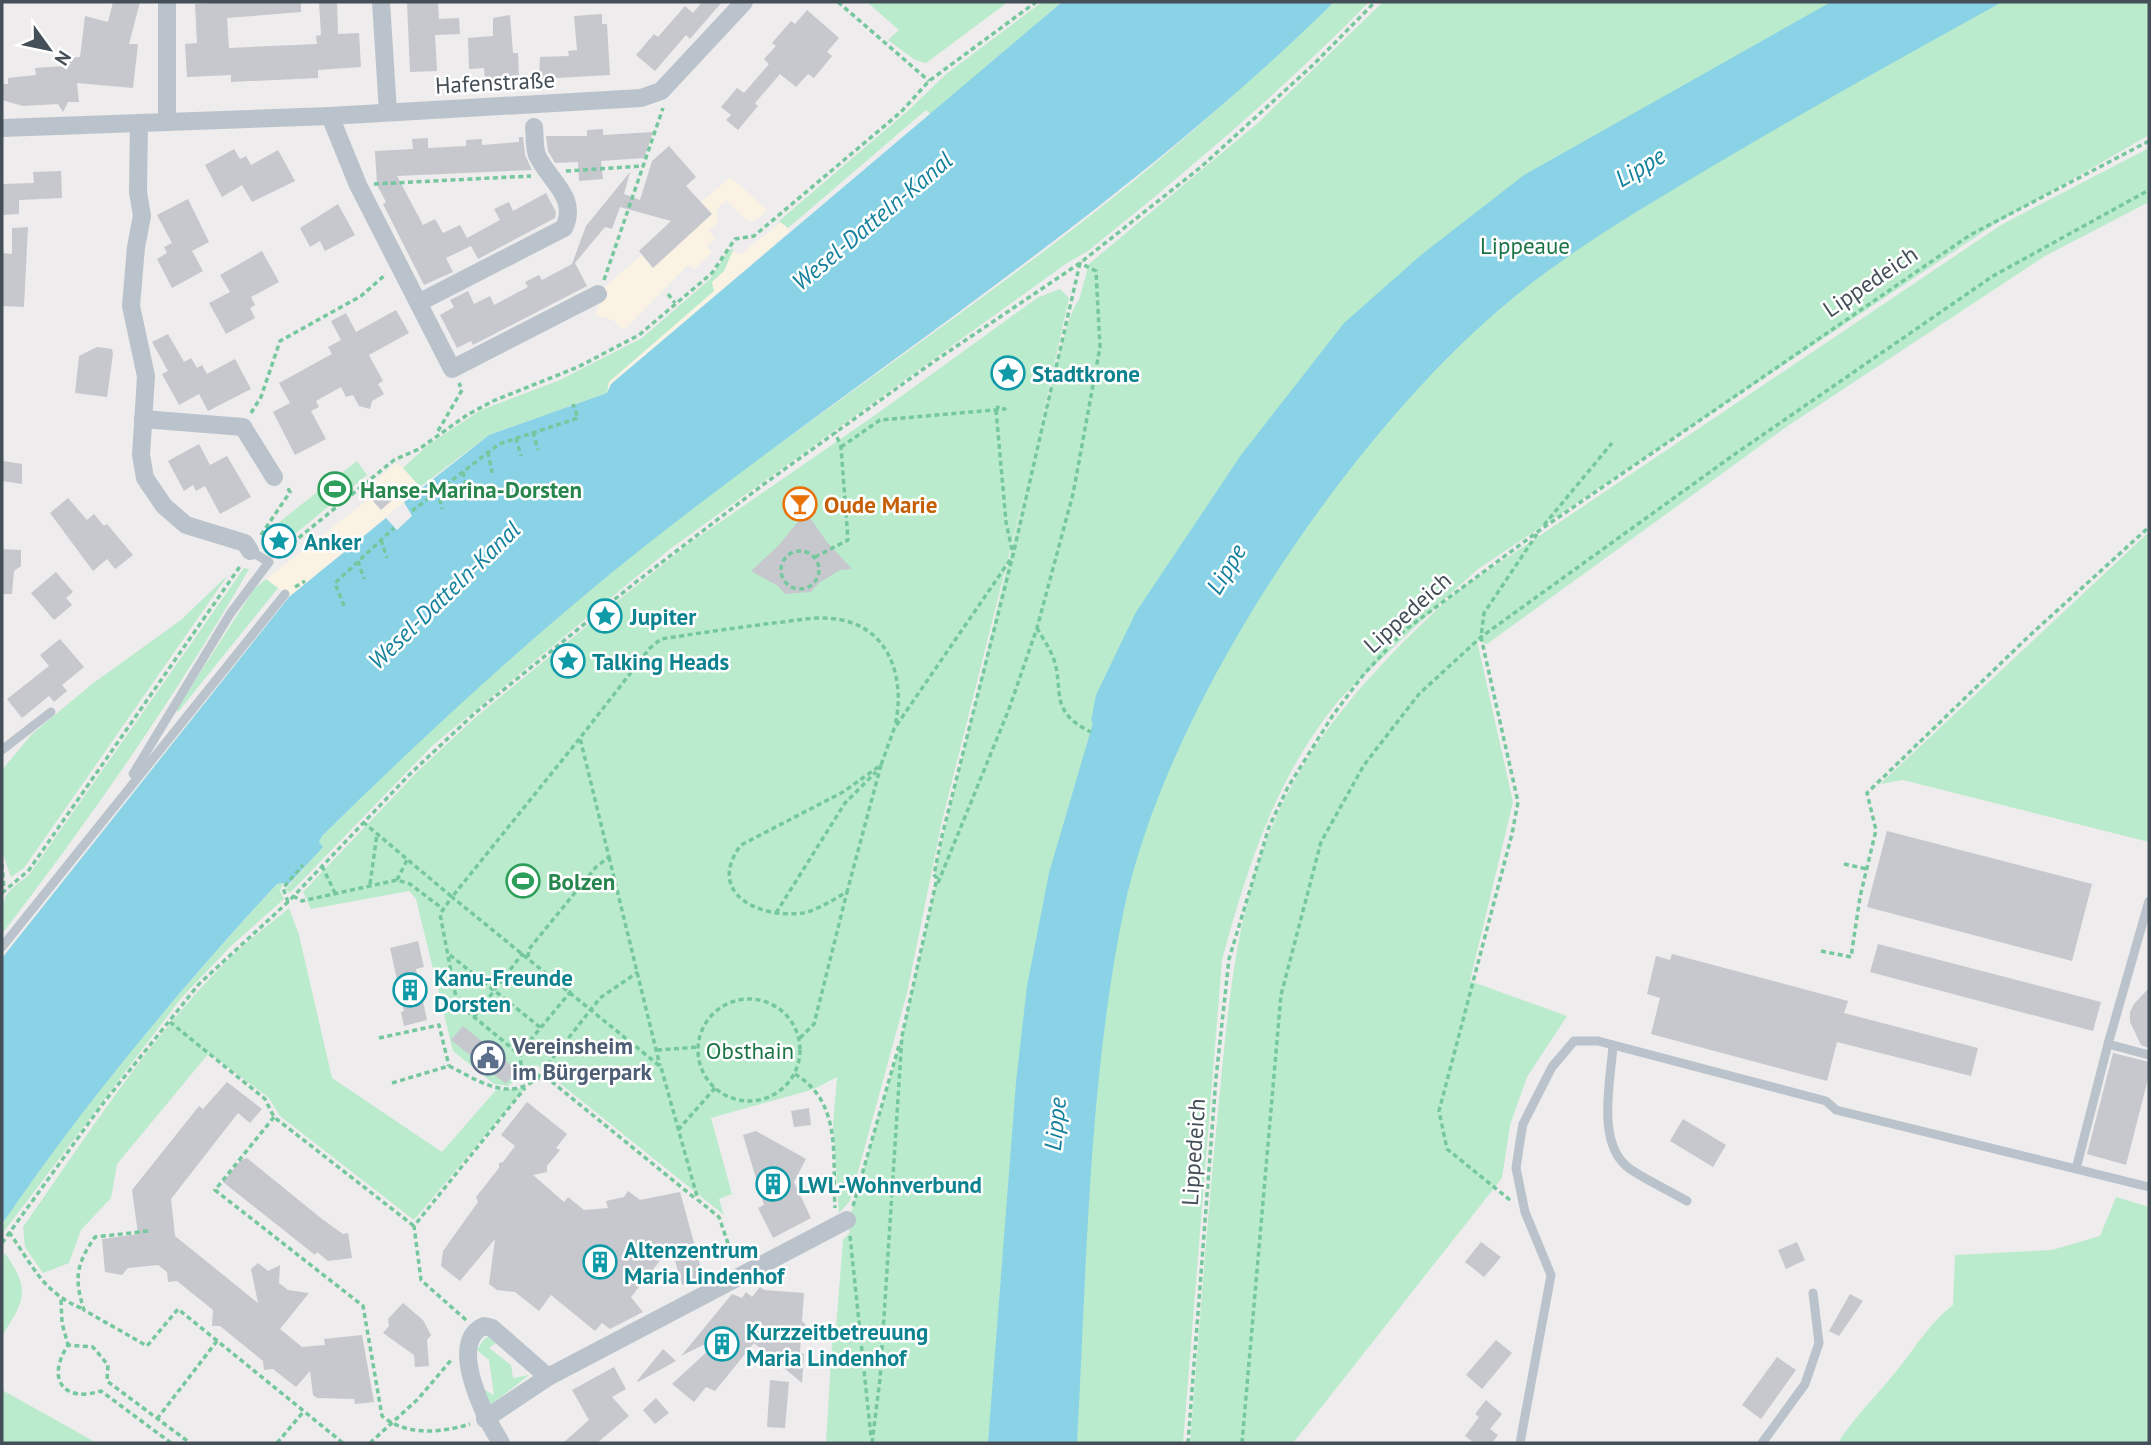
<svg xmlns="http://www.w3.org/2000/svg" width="2151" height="1445" font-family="'PT Sans',sans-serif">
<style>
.commercial{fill:#faf3e4}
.green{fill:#bbebcd}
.water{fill:#8ad3e6}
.building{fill:#c6c8ce}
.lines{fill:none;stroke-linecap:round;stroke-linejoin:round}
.path{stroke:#75c79e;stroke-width:3.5;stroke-dasharray:5 3.5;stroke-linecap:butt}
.lane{stroke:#bac3cb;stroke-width:9}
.street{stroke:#bac3cb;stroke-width:18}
.labels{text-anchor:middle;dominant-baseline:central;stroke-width:5;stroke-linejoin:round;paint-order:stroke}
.street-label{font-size:23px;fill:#454f58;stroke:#fff}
.park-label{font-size:23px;fill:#1b7447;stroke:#fff}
.culture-label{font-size:23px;font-weight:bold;fill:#0d838f;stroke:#fff;text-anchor:start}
.leisure-label{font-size:23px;font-weight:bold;fill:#27864d;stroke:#fff;text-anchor:start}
.food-label{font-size:23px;font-weight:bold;fill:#c56008;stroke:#fff;text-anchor:start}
.service-label{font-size:23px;font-weight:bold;fill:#4e5e75;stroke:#fff;text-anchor:start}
.water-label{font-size:24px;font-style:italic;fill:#14819c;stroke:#fff}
</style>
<rect width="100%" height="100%" fill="#eeecec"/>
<g class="commercial">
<path d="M730 177 768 210 754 221H747L726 200 716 210 719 220 709 231 716 239 707 246 712 252 694 269 688 265 624 330 613 320 595 315 605 287Z"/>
<path d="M781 222 790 231 611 384 607 393 603 371 711 282 733 251 741 254Z"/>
<path d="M396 463 404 467 420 487 404 502 289 597 266 579 365 502 361 494Z"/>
</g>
<g class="green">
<path d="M867 2H1008L926 63 915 60 888 40 899 30Z"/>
<path d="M1042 2H1062L931 114 926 110 788 228 779 221 911 108 945 75Z"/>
<path d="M1334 2H1369C1281 92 1186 172 1088 251L1067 263 670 549 432 746 290 893 285 890 322 847 319 842 322 836C405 754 488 673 578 598 740 465 915 351 1081 223 1170 154 1253 79 1334 2Z"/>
<path d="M1383 2H2149V135L1998 222 1478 569C1443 600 1410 631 1377 663 1363 677 1347 690 1335 705 1275 780 1247 868 1222 960L1183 1443H826L833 1328H836L843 1240 850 1232 847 1220 851 1213 902 1036 937 879 934 875 1027 483 942 821 907 993 850 1201 839 1213 833 1125 837 1077 814 1089 711 1118 732 1194 719 1199 724 1215 537 1065 508 1086 494 1084 453 1051 416 899 409 891 311 909 303 892 418 771 476 717 621 598 690 543 878 413 1037 298 1060 289 1069 298 1038 437C1045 414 1066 312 1079 300L1089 264 1259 122Z"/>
<path d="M2149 148V202L2045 256 1789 425 1487 644 1477 641 1513 802 1470 981 1567 1016 1527 1077 1510 1125 1502 1178 1293 1443H1190C1199 1333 1207 1222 1218 1111 1229 1001 1236 889 1290 789 1332 711 1392 651 1456 592L2001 225Z"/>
<path d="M734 248 724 271 712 282 714 291 609 382 607 393 489 435 420 487 403 468 428 445 481 410 560 380 642 338 710 279 728 251Z"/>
<path d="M357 461 367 475 290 538 278 523Z"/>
<path d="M2149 532V842L1903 780 1880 784Z"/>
<path d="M244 568 249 569C176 696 91 818 2 934 2 896 0 897 29 875Z"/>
<path d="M228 575 24 868 11 877 2 852V770L32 734 92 684 181 620Z"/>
<path d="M266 579 278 588 178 712 176 710 254 589Z"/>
<path d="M283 883 280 891 284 899 232 945 182 997 2 1234C2 1211 29 1185 42 1167 114 1067 193 975 277 884Z"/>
<path d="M289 908 299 935 332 1078 442 1152 496 1090 525 1088 414 1220 280 1116 269 1098 209 1053 117 1164 111 1198 81 1230 69 1263 43 1273 25 1247 23 1227C87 1136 149 1038 228 960 247 941 269 925 289 908Z"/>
<path d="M2116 1197 2149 1207V1443H1838C1854 1417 1874 1399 1893 1375 1913 1352 1928 1324 1953 1305L1955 1255 2052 1250 2100 1236Z"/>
<path d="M5 1253C31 1291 25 1299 2 1336V1258Z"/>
<path d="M494 1334 500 1340 489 1348 511 1365 513 1378 529 1375 492 1404 483 1402 481 1388 494 1395 489 1360 477 1350 484 1339Z"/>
<path d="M2 1390 97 1443H2Z"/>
</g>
<g class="water">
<path d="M1062 2H1334C1134 199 899 350 677 521 551 618 435 725 322 836L319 842 323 847 287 886 283 883 277 884C177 992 85 1103 2 1224V958L289 597 386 518 397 530 412 516 404 502 489 435 607 393 611 384Z"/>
<path d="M1831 2H2002C1910 53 1818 104 1728 157 1661 197 1595 235 1533 282 1363 411 1168 699 1124 909 1088 1084 1087 1265 1077 1443H988L1016 1082 1027 986 1049 873 1093 723 1091 721 1096 695 1136 612 1241 455 1344 323 1421 255 1524 175Z"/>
</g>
<g class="building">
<path d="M113 2H140L129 44H138L133 88 77 83 79 102H68L63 112 58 104 23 106 2 100V84H8V78L36 75 35 68 66 66 65 58 80 57 85 16 108 22Z"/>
<path d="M226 2H301V12L227 18 229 48 317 44 316 36 321 35 319 2H337L338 34 359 33 361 67 318 70V78L275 80 231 82V75L187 77 185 44 197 43 195 4Z"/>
<path d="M407 2H438L439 19 459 18 460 34 435 35 437 71 410 72Z"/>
<path d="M702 2H722L690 39 686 35 655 71 636 55 654 34 658 37 685 6 693 13Z"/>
<path d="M807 10 839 38 827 52 832 56 814 78 808 74 796 87 780 74 755 103 758 106 738 130 726 120 731 115 721 107 737 88 744 93 769 64 764 59 776 46 772 43 791 21 795 24Z"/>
<path d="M602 14V24H607L610 75 539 79 540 57 569 56 568 51 577 50 574 16Z"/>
<path d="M510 15 513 53H518L519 80 485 82 484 68 469 69 468 38 493 36V18Z"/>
<path d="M603 129V135L653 132 644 158 601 161 603 179 579 181 578 162 555 163 548 151 546 136H587V130Z"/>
<path d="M519 137H523L525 155 532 170 397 176 423 225 435 219 443 233 460 225 467 238 500 220 494 209 509 202 513 211 546 193 556 212 555 218 478 259 471 246 446 258 453 272 424 285 383 204 386 202 377 185 375 151 413 149 412 139 428 138V148L466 146V140L482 139V145L519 142Z"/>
<path d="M669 146 696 177 686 186 712 214 653 268 639 251 671 221 620 207 612 229 605 227 575 263 587 286 473 345 471 341 457 348 440 315 454 307 450 300 468 291 474 304 490 296 494 305 528 287 525 282 539 275 542 280 572 264 586 226 630 172 624 194 640 200 652 161Z"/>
<path d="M234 149 240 159 246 156 251 165 278 150 295 181 252 202 242 185 222 197 205 165Z"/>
<path d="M61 171 62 198 19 200V214L2 215V184L34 183 33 172Z"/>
<path d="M188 199 209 242 192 251 203 271 172 288 157 259 167 253 164 247 172 243 157 215Z"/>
<path d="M338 204 355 235 325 251 320 241 310 247 300 228Z"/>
<path d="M28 227 24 307 2 306V253L12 254V228Z"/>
<path d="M262 251 279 282 251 297 255 305 250 308 255 318 226 334 209 303 230 292 220 275Z"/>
<path d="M396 310 409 333 369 355 383 381 378 384 384 394 372 401 370 409 359 406 353 395 346 397 341 387 316 401 319 407 311 411 326 439 295 455 273 412 290 403 279 383 332 354 328 347 341 340 331 321 346 313 356 332Z"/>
<path d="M168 334 184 362 191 358 197 368 202 365 207 374 235 359 251 389 208 411 199 394 179 405 162 374 168 371 152 342Z"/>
<path d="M97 347 112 349 113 354 107 397 75 393 79 356Z"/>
<circle cx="1009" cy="373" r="13"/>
<path d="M199 444 210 465 227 456 251 497 220 514 205 486 196 491 193 485 184 491 168 461Z"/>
<path d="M3 461 22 464V484L2 481Z"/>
<path d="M389 484 399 494 381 510 371 499Z"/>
<path d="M68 498 87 520 94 514 104 526 107 524 133 555 115 569 107 559 93 571 50 513Z"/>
<path d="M806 512 827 542 852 569 840 570 819 583 811 592 785 594 778 586 751 571 779 545Z"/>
<path d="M2 549 21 550V566L14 571 12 594H2Z"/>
<path d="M56 572 73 592 66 598 72 605 54 620 31 593Z"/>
<path d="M60 639 84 667 62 685 67 691 54 702 49 696 22 718 7 699 49 666 40 655Z"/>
<path d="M1887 831 2092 884 2072 961 1867 907Z"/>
<path d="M418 941 424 967 416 969 427 1020 404 1026 401 1012 404 1011 390 948Z"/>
<path d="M1878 944 2101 1002 2093 1031 1870 972Z"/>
<path d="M1672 954 1848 1001 1844 1013 1978 1048 1971 1076 1837 1042 1827 1081 1651 1034 1660 998 1647 994 1656 956 1670 960Z"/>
<path d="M2149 988V1048L2141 1045 2130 1022V1012L2134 1004Z"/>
<path d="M463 1026 517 1070 506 1084 451 1040Z"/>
<path d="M2113 1053 2149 1062V1075L2126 1165 2087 1154Z"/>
<path d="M227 1082 262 1109 250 1123 238 1113 171 1199 175 1236 258 1303 251 1269 258 1263 268 1271 280 1265 279 1283 288 1290 309 1293 280 1329 302 1347 325 1345 324 1339 362 1335 374 1402 355 1404 354 1399 317 1398 313 1395 310 1371 296 1387 273 1369 264 1370 263 1361 220 1326H212L213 1310 177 1281 168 1282 167 1272 158 1265 128 1268 122 1275 105 1272 102 1239 138 1234 132 1190 199 1106 203 1109Z"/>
<path d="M527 1102 567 1134 556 1148 560 1150 547 1166V1172L533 1175 564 1202 568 1197 584 1210 608 1208 606 1201 624 1197 628 1191 640 1200 680 1192 704 1279 682 1285 671 1247 631 1297 643 1312 610 1329 602 1323 595 1331 551 1295 539 1311 515 1292 497 1290 489 1284 495 1239 460 1281 441 1266 443 1251 478 1202 476 1197 499 1168V1163L503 1162 515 1146 501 1135Z"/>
<path d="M809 1108 811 1125 794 1127 791 1111Z"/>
<path d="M1683 1119 1726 1145 1713 1167 1670 1141Z"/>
<path d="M756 1131 806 1159 794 1182 811 1218 773 1238 758 1208 764 1205 743 1135Z"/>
<path d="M247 1158 322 1219 343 1234 348 1233 352 1258 328 1261 317 1252 315 1255 223 1182 241 1160Z"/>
<path d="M1481 1242 1501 1257 1484 1277 1465 1262Z"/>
<path d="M1797 1242 1805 1260 1786 1269 1778 1250Z"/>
<path d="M760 1287 764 1290 804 1293 802 1321 807 1326 801 1333 800 1353 804 1354 802 1383 754 1343 715 1391 706 1387 694 1402 672 1384 712 1347 709 1342 681 1356 732 1294 742 1298 746 1292 752 1297Z"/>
<path d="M1850 1294 1863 1301 1839 1336 1829 1331Z"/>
<path d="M403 1303 423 1320 431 1335 427 1340 429 1366 415 1367 414 1355 383 1333 389 1326 388 1319Z"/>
<path d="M1496 1340 1512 1353 1482 1389 1466 1375Z"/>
<path d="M663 1349 676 1361 638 1382 637 1381Z"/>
<path d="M1777 1357 1796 1370 1761 1419 1742 1405Z"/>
<path d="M614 1367 626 1389 612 1397 629 1416 597 1443H563L589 1420 572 1390Z"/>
<path d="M770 1380 789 1382 785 1428 767 1427Z"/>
<path d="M656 1398 669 1413 655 1424 643 1410Z"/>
<path d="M1486 1400 1502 1414 1490 1429 1498 1435 1492 1443H1474L1465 1436 1479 1417 1475 1414Z"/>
</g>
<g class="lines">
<g class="path">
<path d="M838 2 929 81"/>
<path d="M566 171 643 166"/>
<path d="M374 184 531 176"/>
<path d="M604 280 663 108"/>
<path d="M668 294 675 303"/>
<path d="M996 410 1006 522 1013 554"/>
<path d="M251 413 261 397 280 341 361 296 385 275"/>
<path d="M438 431 462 390 459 383"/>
<path d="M533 432 538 450"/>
<path d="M516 438 521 456"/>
<path d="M841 447 880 420 1005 409 996 407"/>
<path d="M488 452 492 473"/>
<path d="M463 472 467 490"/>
<path d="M438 491 442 509"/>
<path d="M412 511 499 444 578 418 573 404"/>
<path d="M1544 525 1612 443"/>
<path d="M261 535 290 492 287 487"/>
<path d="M381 540 387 558"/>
<circle cx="800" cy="570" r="19"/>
<path d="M279 554 394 460 419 449 467 415 493 401 578 367 639 335 712 273 735 239 754 236 901 112 929 81 1036 2"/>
<path d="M815 557 848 540 841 447 835 432"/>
<path d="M358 561 364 579"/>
<path d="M295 587 305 581"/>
<path d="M344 606 335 583 394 528"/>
<path d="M1037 628C1042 637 1049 647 1053 657 1065 689 1047 711 1091 732"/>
<path d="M881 765 847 892C834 899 818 910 803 913 759 919 705 893 741 845L843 792 881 765 894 729 1010 560"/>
<path d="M363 822 452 897 580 738"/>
<path d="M609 857 660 1066"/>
<path d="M2 864 4 889"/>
<path d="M1844 864 1867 869"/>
<path d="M322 866 335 893"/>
<path d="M397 880 407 860"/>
<path d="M938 883 1009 709 1037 628 1073 494 1100 347 1096 271 1080 263"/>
<path d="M370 884 377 834"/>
<path d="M2 893 29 870 241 565"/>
<path d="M293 896 302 901 397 880 410 884 443 909"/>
<path d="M288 902 283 888 303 865"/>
<path d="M776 913 845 803 876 772"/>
<path d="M1821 951 1851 957 1860 897 1876 830 1867 793 2028 637 2149 527"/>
<path d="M450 955 541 1028"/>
<path d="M528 957 529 949 596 867 609 857 580 738 650 648 661 639C698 633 736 628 773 623 796 621 819 615 842 620 893 631 905 683 895 726"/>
<path d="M571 991 519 1054 457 1003 440 914 452 897 661 1067 698 1200 719 1217 734 1261"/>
<circle cx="749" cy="1050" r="51"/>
<path d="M474 1017 523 953"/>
<path d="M170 1022 265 1099 274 1117 414 1226"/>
<path d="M379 1038 439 1025 449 1066"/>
<path d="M800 1038 814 1024 847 892"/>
<path d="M657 1050 698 1047"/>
<path d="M520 1052 521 1066 537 1078 600 998 638 972"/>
<path d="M795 1074C843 1103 832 1157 835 1208"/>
<path d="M392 1083 449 1066C478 1080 508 1103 537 1078L552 1082 696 1199"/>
<path d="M274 1117 215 1190 363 1306 382 1416C406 1436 441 1433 470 1424"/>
<path d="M678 1130 715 1088"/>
<path d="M1510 1200 1447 1149 1439 1111 1512 834 1518 802 1481 637 1484 613 1537 534"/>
<path d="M853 1206 900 1042"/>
<path d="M148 1231 95 1237C76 1264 74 1279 84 1310L147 1346 178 1309 343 1443"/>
<path d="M9 1232C33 1266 43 1293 83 1309"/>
<path d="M850 1236 871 1437"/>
<path d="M2 1243 101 1106 199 984 288 902 410 774 475 713 636 582 764 484 936 360 1080 263 1201 167 1313 65 1375 2"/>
<path d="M61 1300 62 1323 68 1345"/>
<path d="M466 1320 421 1280 414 1226 525 1088"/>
<path d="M157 1419 217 1341"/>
<path d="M171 1443 101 1391C63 1403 46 1379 68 1345L93 1347 108 1365 107 1381 190 1443"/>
<path d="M277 1443 304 1411"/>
<path d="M370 1443 418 1399 452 1359"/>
<path d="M872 1443 880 1379 902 1036 937 878 934 875 941 840 1013 555 1080 263"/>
<path d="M1188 1443 1216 1078 1229 959 1269 827 1288 787 1333 715 1364 674 1405 630 1540 530 1970 235 2149 141"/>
<path d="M1242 1443 1281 995 1321 842 1364 765 1419 694 1481 637 1735 454 1993 276 2149 190"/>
</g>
<g class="lane">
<path d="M2 750 51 712"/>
<path d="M133 774 230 614 269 562 250 551"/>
<path d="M2149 901 2108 1044 2149 1055"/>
<path d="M2 947 285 594"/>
<path d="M1613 1045C1611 1080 1595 1144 1630 1169 1648 1181 1668 1190 1687 1201"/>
<path d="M2076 1169 2108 1044"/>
<path d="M1520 1443 1551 1275 1525 1212 1516 1168 1520 1141 1523 1124 1552 1067 1574 1041H1598L1826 1101 1836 1110 2149 1187"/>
<path d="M1762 1443 1805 1384 1819 1343 1813 1293"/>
</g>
<g class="street">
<path d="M381 2 388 112"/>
<path d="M330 116 358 185 452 369 598 294"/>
<path d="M167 122V2"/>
<path d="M139 124 138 192 142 216 136 247 131 306 146 376 141 455 145 478 164 506 186 525 245 543 250 551"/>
<path d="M2 128 330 116 641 98 661 91 744 2"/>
<path d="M420 302 564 228C579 197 548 180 537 155 534 147 535 135 534 127"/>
<path d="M143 419 243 427 274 477"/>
<path d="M485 1419 548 1377 847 1220"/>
<path d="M501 1443C486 1419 446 1342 484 1326L492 1328 548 1377"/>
</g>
</g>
<defs>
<symbol id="sight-ring" viewBox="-11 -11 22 22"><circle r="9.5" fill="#fff" stroke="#0f9aa8" stroke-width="1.5"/><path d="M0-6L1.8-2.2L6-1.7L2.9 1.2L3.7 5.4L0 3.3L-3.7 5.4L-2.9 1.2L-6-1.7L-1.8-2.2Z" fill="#0f9aa8"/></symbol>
<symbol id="stadium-ring" viewBox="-11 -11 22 22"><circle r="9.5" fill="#fff" stroke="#2e9e5b" stroke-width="1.5"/><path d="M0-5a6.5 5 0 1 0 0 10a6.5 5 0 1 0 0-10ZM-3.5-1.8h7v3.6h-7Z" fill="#2e9e5b"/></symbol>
<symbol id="bar-ring" viewBox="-11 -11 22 22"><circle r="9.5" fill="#fff" stroke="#e8710a" stroke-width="1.5"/><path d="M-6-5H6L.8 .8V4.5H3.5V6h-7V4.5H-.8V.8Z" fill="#e8710a"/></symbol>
<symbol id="building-ring" viewBox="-11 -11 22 22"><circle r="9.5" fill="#fff" stroke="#0f9aa8" stroke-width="1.5"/><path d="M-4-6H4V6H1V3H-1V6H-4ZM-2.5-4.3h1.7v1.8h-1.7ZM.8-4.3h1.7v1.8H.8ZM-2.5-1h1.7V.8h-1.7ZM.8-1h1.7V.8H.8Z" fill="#0f9aa8"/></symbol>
<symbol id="civic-ring" viewBox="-11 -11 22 22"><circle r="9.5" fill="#fff" stroke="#5c6f8a" stroke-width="1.5"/><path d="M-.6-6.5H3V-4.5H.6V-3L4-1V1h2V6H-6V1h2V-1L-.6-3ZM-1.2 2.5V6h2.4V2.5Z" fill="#5c6f8a"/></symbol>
</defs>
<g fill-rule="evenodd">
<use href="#sight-ring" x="989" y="354" width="38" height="38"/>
<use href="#stadium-ring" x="316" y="470" width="38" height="38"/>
<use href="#bar-ring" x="781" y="485" width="38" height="38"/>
<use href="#sight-ring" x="260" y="522" width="38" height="38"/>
<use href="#sight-ring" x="586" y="597" width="38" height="38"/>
<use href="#sight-ring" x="549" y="642" width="38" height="38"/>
<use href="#stadium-ring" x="504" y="862" width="38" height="38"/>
<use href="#building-ring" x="391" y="971" width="38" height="38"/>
<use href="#civic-ring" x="469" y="1039" width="38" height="38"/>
<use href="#building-ring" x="754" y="1165" width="38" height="38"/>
<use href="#building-ring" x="581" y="1243" width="38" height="38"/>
<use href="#building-ring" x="703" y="1325" width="38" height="38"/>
</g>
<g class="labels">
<g class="street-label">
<text transform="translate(495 82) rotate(-3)">Hafenstraße</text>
<text transform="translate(1870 281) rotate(-34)">Lippedeich</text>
<text transform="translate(1407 612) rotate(-42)">Lippedeich</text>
<text transform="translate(1193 1152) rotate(-86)">Lippedeich</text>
</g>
<g class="park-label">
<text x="1525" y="245">Lippeaue</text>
<text x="750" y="1050">Obsthain</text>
</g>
<g class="culture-label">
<text x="1032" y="373">Stadtkrone</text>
<text x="304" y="541">Anker</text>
<text x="630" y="616">Jupiter</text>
<text x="592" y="661">Talking Heads</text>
<text x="434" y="977">Kanu-Freunde<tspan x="434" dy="26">Dorsten</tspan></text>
<text x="798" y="1184">LWL-Wohnverbund</text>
<text x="624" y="1249">Altenzentrum<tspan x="624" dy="26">Maria Lindenhof</tspan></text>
<text x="746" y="1331">Kurzzeitbetreuung<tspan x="746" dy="26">Maria Lindenhof</tspan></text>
</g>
<g class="leisure-label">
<text x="360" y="489">Hanse-Marina-Dorsten</text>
<text x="548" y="881">Bolzen</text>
</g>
<g class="food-label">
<text x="824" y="504">Oude Marie</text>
</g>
<g class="service-label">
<text x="512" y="1045">Vereinsheim<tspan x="512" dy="26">im Bürgerpark</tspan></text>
</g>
<g class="water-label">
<text transform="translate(1640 167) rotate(-31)">Lippe</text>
<text transform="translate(872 221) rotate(-40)">Wesel-Datteln-Kanal</text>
<text transform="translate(1226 569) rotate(-59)">Lippe</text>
<text transform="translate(444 595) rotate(-44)">Wesel-Datteln-Kanal</text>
<text transform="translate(1055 1124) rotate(-84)">Lippe</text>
</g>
</g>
<rect width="2151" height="1445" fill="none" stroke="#454f58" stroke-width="7"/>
<g transform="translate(49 49) rotate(123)" stroke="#ffffff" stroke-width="5" paint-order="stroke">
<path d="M0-5L12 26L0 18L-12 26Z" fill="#454f58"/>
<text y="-10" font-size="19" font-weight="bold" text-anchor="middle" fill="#454f58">N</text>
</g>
</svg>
